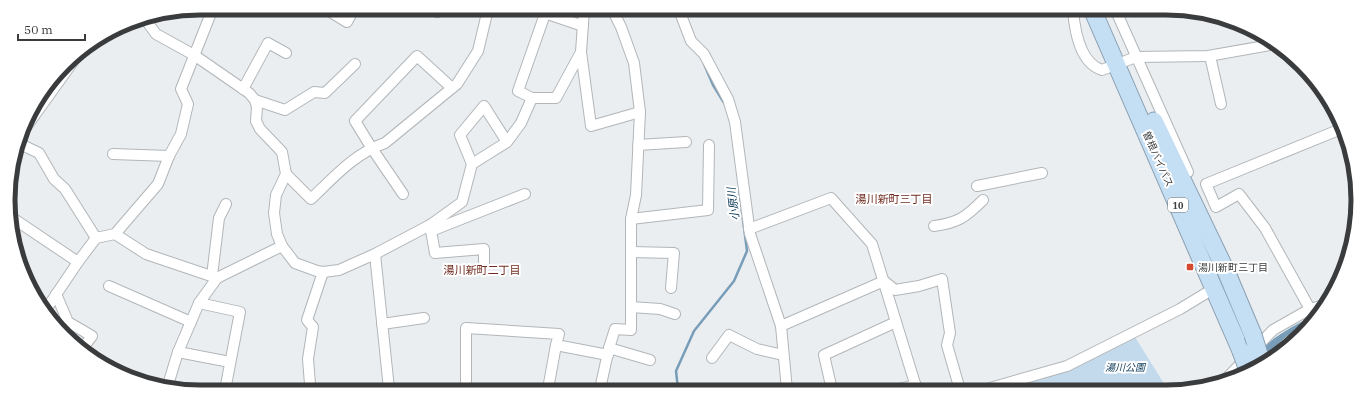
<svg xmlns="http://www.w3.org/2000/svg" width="1366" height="400" font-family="'IBM Plex Serif','Noto Sans JP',serif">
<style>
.green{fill:#c3daed}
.water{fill:#789db9}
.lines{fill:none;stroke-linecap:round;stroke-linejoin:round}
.stream{stroke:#789db9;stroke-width:2.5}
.minor-casing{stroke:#b2b6b9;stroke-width:12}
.trunk-casing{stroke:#8aa0b2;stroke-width:19}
.minor{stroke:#fff;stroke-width:10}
.trunk{stroke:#c4def4;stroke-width:17}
.trunk-bridge-casing{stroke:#8aa0b2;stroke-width:19;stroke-linecap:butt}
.trunk-bridge{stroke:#c4def4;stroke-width:17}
.poi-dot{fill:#d3482f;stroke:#fff;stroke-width:1.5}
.labels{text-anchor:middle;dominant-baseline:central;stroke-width:4;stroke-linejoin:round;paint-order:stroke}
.shield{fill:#fff;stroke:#757676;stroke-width:1}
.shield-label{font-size:9px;font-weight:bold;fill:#3a3b3c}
.street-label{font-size:10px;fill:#3a3b3c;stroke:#fff}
.poi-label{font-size:10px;fill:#3a3b3c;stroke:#fff;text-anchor:start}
.park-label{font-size:10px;font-style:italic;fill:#103d5b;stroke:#fff}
.neighbourhood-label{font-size:11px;fill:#702c20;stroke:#fff}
.water-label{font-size:11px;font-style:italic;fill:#01314e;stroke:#fff}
.rim{fill:none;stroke:#3a3b3c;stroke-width:5}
</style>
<rect width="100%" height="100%" fill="#ebeef1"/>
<path class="green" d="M1135 337 1168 390H1011L1030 379Z"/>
<path class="water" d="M1317 314 1310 324 1287 336 1256 364 1249 373 1239 376C1261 343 1283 331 1317 314Z"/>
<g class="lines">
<g class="stream">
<path d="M704 64 713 85 726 106"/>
<path d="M678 389 676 371 694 331 734 281 747 251 739 188"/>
</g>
<defs>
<g id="minor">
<path d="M324 8 347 22 354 9"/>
<path d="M432 9 437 12 440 9"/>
<path d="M533 9 583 26"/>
<path d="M584 9 581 52 591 126 640 112"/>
<path d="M679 10 691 41 704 54 728 99 735 122 750 234 781 326 787 390"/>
<path d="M1073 11C1075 32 1080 63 1102 70L1136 57 1208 56 1276 44"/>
<path d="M1116 11 1188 172"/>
<path d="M145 19 156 34 194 55 249 93 255 100 257 107 256 121 260 129 282 152 286 174 276 195 274 213 277 234 282 246 295 263 317 271 323 272 339 270 375 254 430 225 462 202 472 164 507 142 521 123 532 98H556L581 52"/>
<path d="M1210 56 1221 104"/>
<path d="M243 89 268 43 286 53"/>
<path d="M532 98 518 91 545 14"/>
<path d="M255 100 285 110 314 92 325 93 355 64"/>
<path d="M24 130 80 52"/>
<path d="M20 144 39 153 54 179 65 189 96 238"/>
<path d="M638 145 686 142"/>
<path d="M113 154 169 156"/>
<path d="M472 164 460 135 484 106 507 142"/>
<path d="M286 174 311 199C334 177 355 153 385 143L457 84 478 51 488 9"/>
<path d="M977 186 1042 173"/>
<path d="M403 194 371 147 355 121 417 56 452 88"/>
<path d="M11 217 78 262"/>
<path d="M631 219 708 210 709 145"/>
<path d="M430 225 435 253 484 249V264"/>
<path d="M934 226C958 223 966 217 983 200"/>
<path d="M749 229 831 198 872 244 917 390"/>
<path d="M431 231 525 194"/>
<path d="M115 234 146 254 217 278"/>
<path d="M631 252 674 253 671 288"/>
<path d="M375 254 389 389"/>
<path d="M212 276 219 218 226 204"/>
<path d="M109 286 191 322"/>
<path d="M56 294 68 322 92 336 82 349"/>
<path d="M199 303 240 312 226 385 227 388"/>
<path d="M631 307 660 309 675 314"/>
<path d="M1310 309 1265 228 1239 194 1216 207 1206 184 1341 129"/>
<path d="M45 311 78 262 96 238 115 234 158 184 169 156 181 134 188 104 181 89 213 8"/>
<path d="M382 324 424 318"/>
<path d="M781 326 884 281 895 290 919 286 942 279 950 333 947 345 960 390"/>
<path d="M609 348 615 329 631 330V219L636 195 640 112 634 63 621 27 612 9"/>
<path d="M178 352 230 362"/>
<path d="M712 358 729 335 757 349 783 355"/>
<path d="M1225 380 1273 330 1310 309 1324 305"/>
<path d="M310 384 308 359 313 327 307 320 323 272"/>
<path d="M167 388 178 352 199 303 217 278 282 246"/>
<path d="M466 389V328L559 334 556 345 608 355"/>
<path d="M548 389 556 345"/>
<path d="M600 389 609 348 650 360"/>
<path d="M832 390 824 355 896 322"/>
<path d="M894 390 916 385"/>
<path d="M983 390 1067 366 1180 309 1208 292"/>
</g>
<g id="trunk">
<path d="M1093 11 1241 351"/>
<path d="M1154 121 1226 271 1253 335"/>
</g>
</defs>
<use href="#minor" class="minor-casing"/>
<use href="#trunk" class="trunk-casing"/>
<use href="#minor" class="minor"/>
<use href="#trunk" class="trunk"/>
<defs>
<g id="trunk-bridge">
<path d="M1253 335 1262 364"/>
<path d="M1241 351 1249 373"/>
</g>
</defs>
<use href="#trunk-bridge" class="trunk-bridge-casing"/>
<use href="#trunk-bridge" class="trunk-bridge"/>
</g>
<rect class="poi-dot" x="1186" y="263" width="8" height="8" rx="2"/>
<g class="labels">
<rect class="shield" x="1168" y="198" width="20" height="14" rx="3"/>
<g class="shield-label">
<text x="1178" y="205">10</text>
</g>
<g class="street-label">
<text transform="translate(1158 159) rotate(66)">曽根バイパス</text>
</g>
<g class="poi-label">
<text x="1198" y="267">湯川新町三丁目</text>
</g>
<g class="park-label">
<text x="1125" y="367">湯川公園</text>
</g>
<g class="neighbourhood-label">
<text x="894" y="199">湯川新町三丁目</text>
<text x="482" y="270">湯川新町二丁目</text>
</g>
<g class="water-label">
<text transform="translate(733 204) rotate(-97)">小原川</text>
</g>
</g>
<path d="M0 0H1366V400H0ZM200 15H1166A185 185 0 0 1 1351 200V200A185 185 0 0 1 1166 385H200A185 185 0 0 1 15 200V200A185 185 0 0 1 200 15Z" fill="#fff" fill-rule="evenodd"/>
<path class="rim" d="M200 15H1166A185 185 0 0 1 1351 200V200A185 185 0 0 1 1166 385H200A185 185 0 0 1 15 200V200A185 185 0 0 1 200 15Z"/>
<path d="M18 34v6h67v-6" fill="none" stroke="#3a3b3c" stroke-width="2"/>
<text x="24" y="34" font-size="12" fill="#3a3b3c" stroke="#ffffff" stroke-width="3" paint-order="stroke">50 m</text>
</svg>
